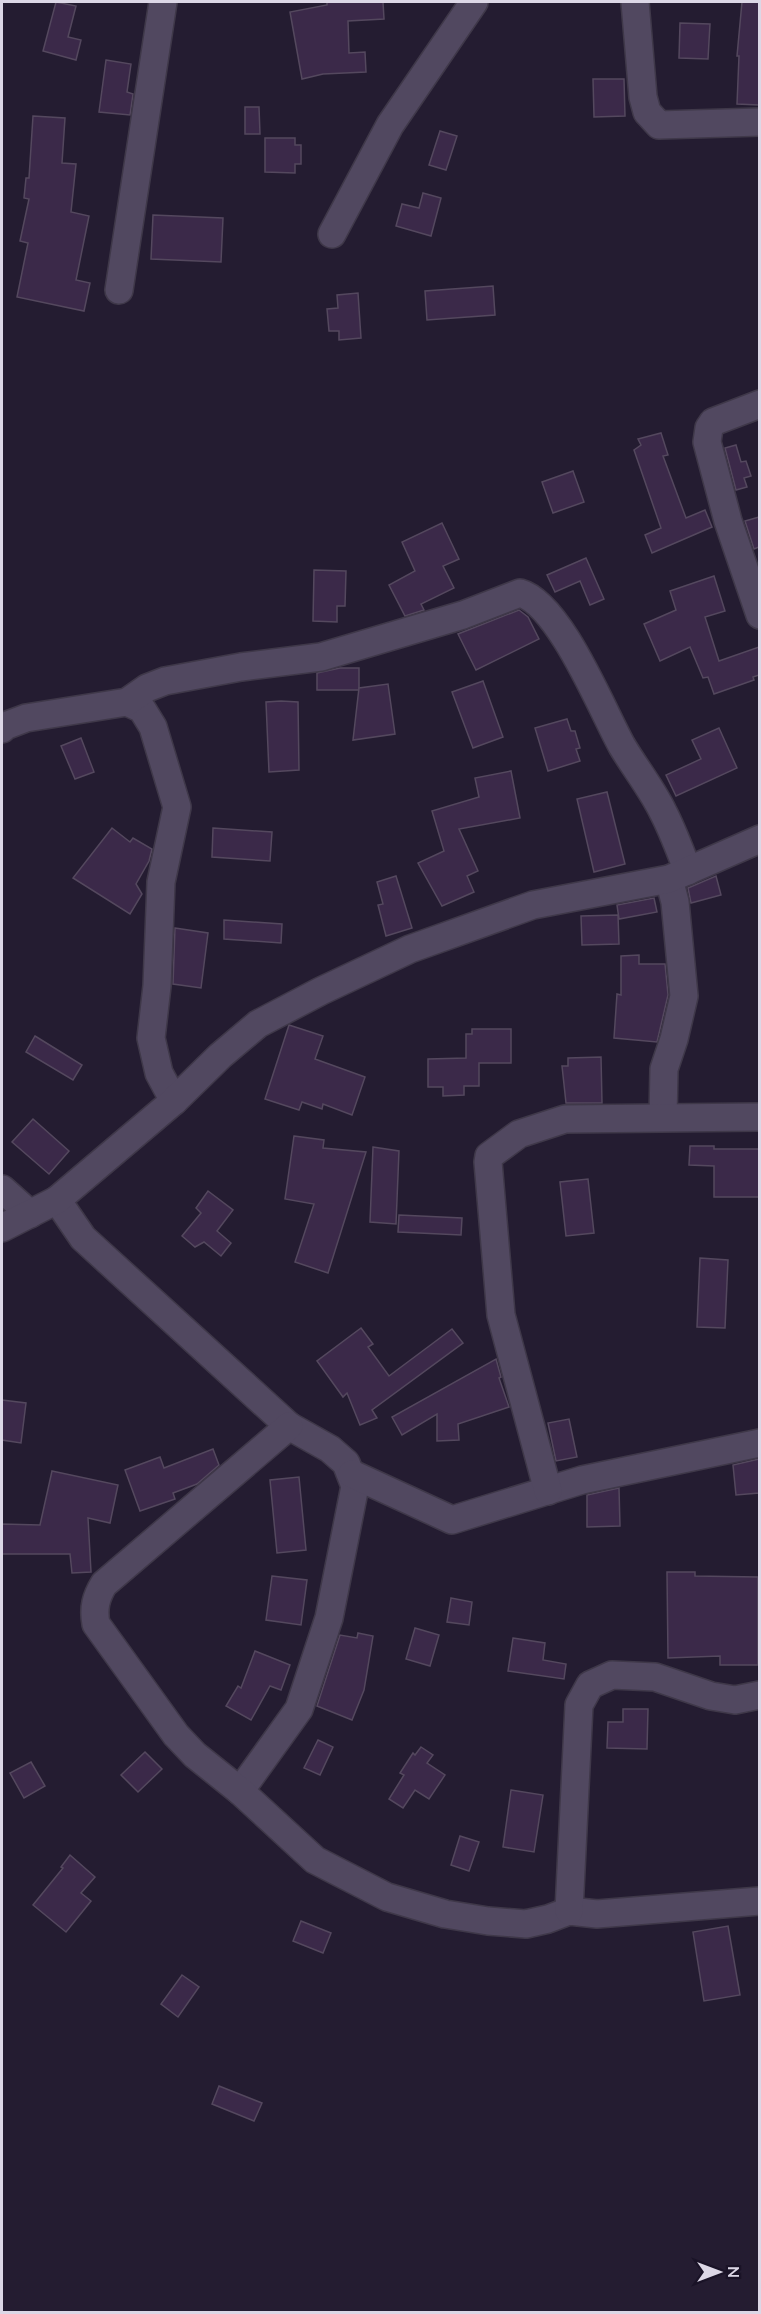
<svg xmlns="http://www.w3.org/2000/svg" width="761" height="2314" font-family="Mulish,sans-serif">
<style>
.building{fill:#3b2949;stroke:#54485e;stroke-width:1.5}
.lines{fill:none;stroke-linecap:round;stroke-linejoin:round}
.minor-casing{stroke:#3f3849;stroke-width:30}
.minor{stroke:#514860;stroke-width:27}
</style>
<rect width="100%" height="100%" fill="#241c31"/>
<g class="building">
<path d="M56 2 76 6 68 37 81 40 76 60 43 51Z"/>
<path d="M327 2H383L384 19 348 21 349 53 365 52 366 72 323 74 302 79 290 12 327 5Z"/>
<path d="M742 2H759V105L737 104 739 56H737Z"/>
<path d="M680 23 710 24 708 59 679 58Z"/>
<path d="M106 60 131 64 127 92 133 94 130 115 99 112Z"/>
<path d="M593 79H624L625 116 594 117Z"/>
<path d="M245 107H259L260 134H245Z"/>
<path d="M33 116 65 118 62 163 76 164 71 212 89 216 76 280 90 283 84 311 17 297 28 243 20 241 29 199 24 198 26 178H29Z"/>
<path d="M440 131 457 136 446 170 429 165Z"/>
<path d="M265 138H295V145H301V164H295V173L265 172Z"/>
<path d="M423 193 441 198 431 236 396 226 402 204 419 208Z"/>
<path d="M153 215 223 218 221 262 151 259Z"/>
<path d="M493 286 495 315 427 320 425 291Z"/>
<path d="M358 293 361 338 339 340V331H329L327 309 338 308 337 295Z"/>
<path d="M661 433 668 455 663 456 686 518 705 510 712 527 652 553 645 535 661 528 634 450 641 445 638 439Z"/>
<path d="M736 445 741 462 746 461 751 476 744 478 747 487 736 490 725 448Z"/>
<path d="M573 471 584 502 553 513 542 482Z"/>
<path d="M759 517V547L754 549 745 521Z"/>
<path d="M442 523 459 559 443 566 454 588 421 604 424 610 405 616 389 585 415 571 402 542Z"/>
<path d="M586 558 604 599 590 605 580 581 555 592 547 575Z"/>
<path d="M314 570 346 571 345 606H337V622L313 621Z"/>
<path d="M714 576 725 611 705 617 719 661 759 647V675L753 677 754 680 714 694 708 677 703 678 690 647 660 661 644 624 676 610 670 591Z"/>
<path d="M519 610 528 617 539 639 476 670 458 634Z"/>
<path d="M340 668H359V690H317V673Z"/>
<path d="M483 681 503 737 473 748 452 692Z"/>
<path d="M388 684 395 734 353 740 359 688Z"/>
<path d="M281 701 298 702 299 770 269 772 266 702Z"/>
<path d="M567 719 571 731H575L580 748 576 749 580 761 548 771 535 728Z"/>
<path d="M719 728 737 768 676 796 666 775 701 759 692 740Z"/>
<path d="M81 738 94 772 75 779 61 746Z"/>
<path d="M511 771 520 818 459 829 478 871 467 876 474 892 442 906 418 863 444 851 432 811 479 797 475 778Z"/>
<path d="M607 792 625 864 594 872 577 799Z"/>
<path d="M112 828 130 842 133 838 152 849 149 861 136 884 142 894 130 914 73 878Z"/>
<path d="M213 828 272 832 270 861 212 857Z"/>
<path d="M396 876 412 928 386 936 378 905 383 904 377 882Z"/>
<path d="M716 876 721 895 691 903 688 888Z"/>
<path d="M654 898 657 912 619 919 617 905Z"/>
<path d="M618 915 619 944 582 945 581 916Z"/>
<path d="M224 920 282 924 281 943 224 939Z"/>
<path d="M175 928 208 933 201 988 173 984Z"/>
<path d="M639 955V964H665L668 995 657 1042 614 1038 617 994 621 995V956Z"/>
<path d="M289 1025 323 1036 315 1059 365 1077 352 1115 323 1104 322 1109 302 1102 299 1110 265 1099Z"/>
<path d="M472 1029H511V1063H479V1086H464V1095L443 1096V1087H428V1059L466 1058V1034H472Z"/>
<path d="M35 1036 82 1065 73 1080 26 1052Z"/>
<path d="M601 1057 602 1103H566L562 1066H568V1058Z"/>
<path d="M33 1119 69 1151 49 1174 12 1142Z"/>
<path d="M294 1136 324 1140 323 1148 366 1152 328 1273 295 1262 314 1204 285 1199Z"/>
<path d="M690 1146H714V1149H759V1197H714V1166L689 1165Z"/>
<path d="M373 1147 399 1151 396 1224 370 1222Z"/>
<path d="M588 1179 594 1233 566 1236 560 1182Z"/>
<path d="M208 1191 233 1210 217 1231 231 1243 221 1256 204 1242 195 1247 182 1236 201 1213 196 1208Z"/>
<path d="M399 1215 462 1218 461 1235 398 1232Z"/>
<path d="M700 1258 728 1260 725 1328 697 1327Z"/>
<path d="M361 1328 373 1344 368 1347 389 1376 452 1329 463 1343 372 1410 377 1418 360 1425 347 1393 343 1397 317 1361Z"/>
<path d="M496 1359 501 1377 499 1378 509 1407 458 1424 459 1440 437 1441V1414L402 1435 392 1417Z"/>
<path d="M2 1400 26 1403 21 1443 2 1440Z"/>
<path d="M569 1419 577 1457 556 1461 548 1423Z"/>
<path d="M213 1449 219 1465 197 1484 173 1493 175 1499 140 1511 125 1470 160 1457 164 1468Z"/>
<path d="M759 1459V1493L736 1495 733 1465Z"/>
<path d="M52 1471 118 1485 110 1523 88 1518 91 1572 72 1573 70 1554H2V1524L40 1525Z"/>
<path d="M299 1477 306 1550 277 1553 270 1480Z"/>
<path d="M619 1488 620 1526 587 1527V1495Z"/>
<path d="M667 1572H695V1576L758 1577V1665H720V1656L668 1658Z"/>
<path d="M272 1576 307 1580 301 1625 266 1620Z"/>
<path d="M451 1598 472 1602 469 1625 447 1622Z"/>
<path d="M415 1628 439 1635 430 1666 406 1659Z"/>
<path d="M358 1633 373 1636 364 1690 352 1720 317 1706 340 1635 357 1638Z"/>
<path d="M513 1638 545 1643 543 1660 566 1664 564 1679 508 1671Z"/>
<path d="M255 1651 290 1665 281 1690 270 1686 251 1720 226 1706 238 1686 241 1688Z"/>
<path d="M623 1709H648L647 1749 607 1748 608 1722H623Z"/>
<path d="M318 1740 333 1747 320 1775 304 1768Z"/>
<path d="M421 1747 433 1755 427 1763 445 1775 429 1799 415 1790 403 1808 389 1799 404 1775 400 1773 413 1753 415 1755Z"/>
<path d="M145 1752 162 1769 138 1792 121 1775Z"/>
<path d="M31 1762 45 1786 24 1798 10 1773Z"/>
<path d="M511 1790 543 1795 534 1852 503 1847Z"/>
<path d="M460 1836 479 1842 469 1871 451 1865Z"/>
<path d="M70 1855 95 1877 81 1893 91 1901 66 1932 33 1905 63 1868 61 1867Z"/>
<path d="M301 1921 331 1933 323 1953 293 1941Z"/>
<path d="M728 1926 740 1995 704 2001 693 1932Z"/>
<path d="M182 1975 199 1987 178 2017 161 2004Z"/>
<path d="M219 2086 262 2103 254 2121 212 2104Z"/>
</g>
<g class="lines">
<defs>
<g id="minor">
<path d="M635 2 643 97 647 112 659 125 760 122"/>
<path d="M332 234 390 125 474 2"/>
<path d="M119 290 163 2"/>
<path d="M760 404 713 422 709 428 707 442 728 521 760 615"/>
<path d="M127 702 142 709 153 727 177 807 161 882 157 986 151 1038 159 1073 174 1101"/>
<path d="M2 729 5 726 26 718 127 702 147 688 165 681 241 667 321 657 463 615 520 593C560 604 602 710 622 746 635 768 652 789 663 812 673 831 680 851 688 871"/>
<path d="M663 1117 664 1069 674 1039 684 996 675 902 669 879"/>
<path d="M2 1189 30 1214"/>
<path d="M57 1200 83 1238 289 1426 330 1449 346 1463 355 1486 329 1618 299 1709 240 1791"/>
<path d="M2 1228 57 1200 174 1101 220 1056 258 1024 321 991 410 949 533 905 669 879 760 839"/>
<path d="M289 1426 104 1584C96 1597 93 1608 96 1624L176 1735 195 1755 240 1791 315 1860 387 1897 445 1914 488 1921 526 1924 548 1919 569 1911 597 1914 760 1901"/>
<path d="M352 1474 452 1520 582 1480 760 1443"/>
<path d="M548 1491 501 1315 488 1162 489 1156 519 1134 565 1119 760 1117"/>
<path d="M569 1911 579 1705 590 1685 612 1675 655 1677 711 1696 735 1700 760 1695"/>
</g>
</defs>
<use href="#minor" class="minor-casing"/>
<use href="#minor" class="minor"/>
</g>
<rect width="761" height="2314" fill="none" stroke="#dcd7e6" stroke-width="6"/>
<g transform="translate(719 2272) rotate(90)" stroke="#1a1327" stroke-width="4.5" paint-order="stroke">
<path d="M0-4.5L10 22L0 15L-10 22Z" fill="#dcd7e6"/>
<text y="-9" font-size="16" font-weight="bold" text-anchor="middle" fill="#dcd7e6">N</text>
</g>
</svg>
